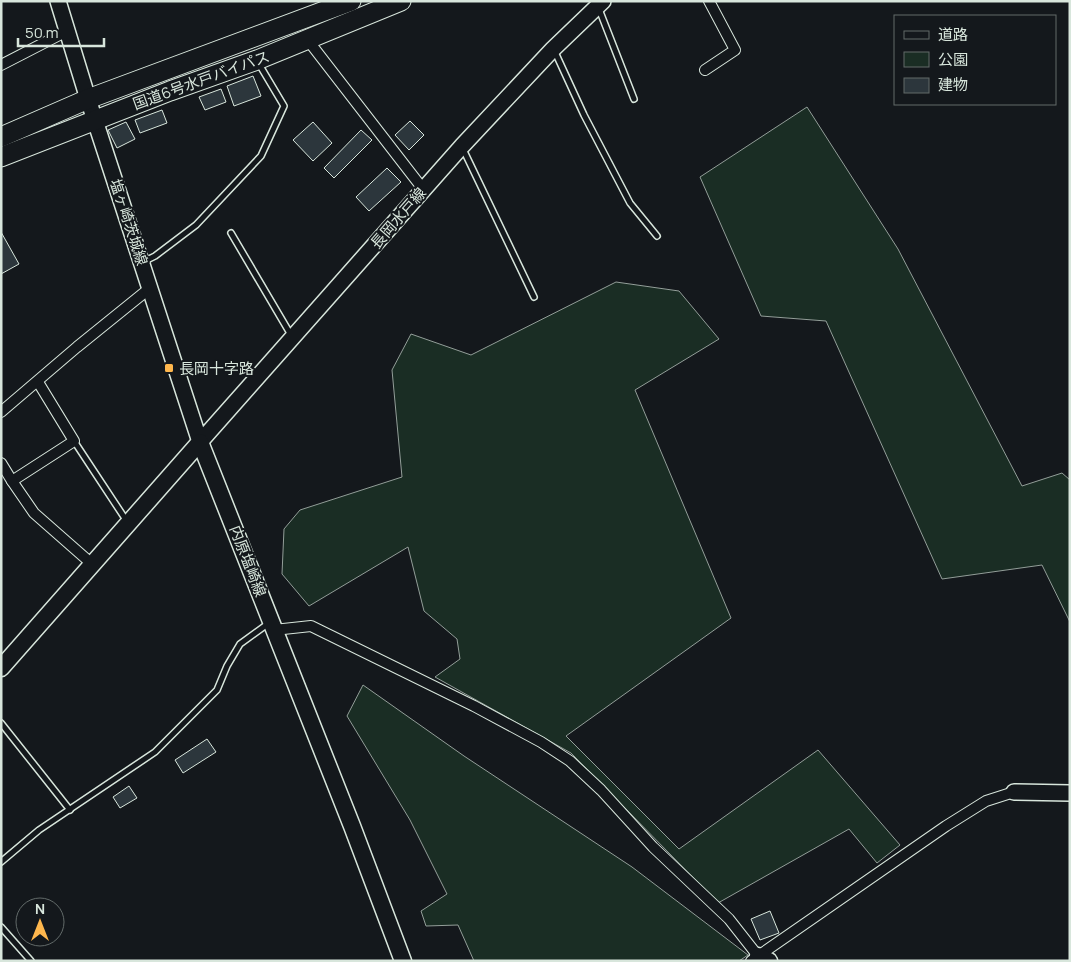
<svg xmlns="http://www.w3.org/2000/svg" width="1071" height="962" font-family="Manrope,'Noto Sans JP',sans-serif">
<style>
.green{fill:#1a2d24;stroke:#939e99}
.building{fill:#2c363c;stroke:#d8e6dc}
.lines{fill:none;stroke-linecap:round;stroke-linejoin:round}
.lane-casing{stroke:#d8e6dc;stroke-width:8}
.street-casing{stroke:#d8e6dc;stroke-width:12}
.secondary-casing{stroke:#d8e6dc;stroke-width:18}
.primary-casing{stroke:#d8e6dc;stroke-width:19}
.highway-casing{stroke:#d8e6dc;stroke-width:21}
.lane{stroke:#14181c;stroke-width:5}
.street{stroke:#14181c;stroke-width:10}
.secondary{stroke:#14181c;stroke-width:15}
.primary{stroke:#14181c;stroke-width:16}
.highway{stroke:#14181c;stroke-width:19}
.poi-dot{fill:#ffb74d;stroke:#14181c;stroke-width:2}
.labels{text-anchor:middle;dominant-baseline:central;stroke-width:4;stroke-linejoin:round;paint-order:stroke}
.street-label{font-size:15px;fill:#d8e6dc;stroke:#14181c}
.poi-label{font-size:15px;fill:#d8e6dc;stroke:#14181c;text-anchor:start}
</style>
<rect width="100%" height="100%" fill="#14181c"/>
<g class="green">
<path d="M807 107 898 249 1022 486 1062 473 1070 480V622L1042 565 942 579 826 321 761 316 700 177Z"/>
<path d="M616 282 679 291 719 339 635 390 731 618 566 736 679 849 818 750 900 845 877 863 849 829 718 903 571 753 435 677 460 659 457 639 424 611 408 547 309 606 282 574 284 529 300 510 402 477 392 370 411 334 471 355Z"/>
<path d="M363 685 464 756 632 867 748 955 739 961H474L458 925 426 926 421 911 447 894 410 820 347 716Z"/>
</g>
<g class="building">
<path d="M253 76 261 96 234 106 227 86Z"/>
<path d="M221 89 226 102 205 110 199 97Z"/>
<path d="M162 110 167 123 140 133 135 120Z"/>
<path d="M410 121 424 135 409 150 395 135Z"/>
<path d="M126 122 135 139 117 148 108 130Z"/>
<path d="M313 122 332 143 313 161 293 140Z"/>
<path d="M361 130 372 140 334 178 324 168Z"/>
<path d="M387 168 401 182 369 211 356 197Z"/>
<path d="M1 232 19 264 1 274Z"/>
<path d="M207 739 216 752 183 773 175 760Z"/>
<path d="M129 786 137 798 120 808 113 797Z"/>
<path d="M770 911 779 933 760 940 751 919Z"/>
</g>
<g class="lines">
<defs>
<g id="lane">
<path d="M599 9 634 99"/>
<path d="M555 52 584 115 630 203 657 236"/>
<path d="M463 149 534 297"/>
<path d="M231 233 291 335"/>
<path d="M143 262 155 256 196 225 261 156 284 106 259 64"/>
<path d="M74 441 126 520"/>
<path d="M1 723 70 810"/>
<path d="M1 862 39 830 155 752 217 690 227 666 240 644 269 623"/>
<path d="M1 927 31 961"/>
</g>
<g id="street">
<path d="M307 39 423 189"/>
<path d="M1 65 67 31"/>
<path d="M705 70 735 50 709 1"/>
<path d="M38 382 74 441 12 481 34 513 92 564"/>
<path d="M1 412 77 347 150 288"/>
<path d="M1 463 12 481"/>
<path d="M274 630 311 626 474 706 541 742 570 761 601 790 653 847 729 919 758 956"/>
<path d="M751 961 946 826 986 801 1014 792"/>
</g>
<g id="secondary">
<path d="M58 1 88 99 200 442 462 146 553 49 603 1"/>
<path d="M1014 792 1070 793"/>
</g>
<g id="primary">
<path d="M1 668 200 442 352 826 403 961"/>
<path d="M758 956 769 961"/>
</g>
<g id="highway">
<path d="M1 137 88 99 351 1"/>
<path d="M1 157 170 91 257 60 401 1"/>
</g>
</defs>
<use href="#lane" class="lane-casing"/>
<use href="#street" class="street-casing"/>
<use href="#secondary" class="secondary-casing"/>
<use href="#primary" class="primary-casing"/>
<use href="#highway" class="highway-casing"/>
<use href="#lane" class="lane"/>
<use href="#street" class="street"/>
<use href="#secondary" class="secondary"/>
<use href="#primary" class="primary"/>
<use href="#highway" class="highway"/>
</g>
<rect class="poi-dot" x="164" y="363" width="10" height="10" rx="2.5"/>
<g class="labels">
<g class="street-label">
<text transform="translate(201 80) rotate(-20)">国道6号水戸バイパス</text>
<text transform="translate(398 218) rotate(-49)">長岡水戸線</text>
<text transform="translate(129 222) rotate(72)">塩ヶ崎茨城線</text>
<text transform="translate(248 561) rotate(69)">内原塩崎線</text>
</g>
<g class="poi-label">
<text x="179" y="368">長岡十字路</text>
</g>
</g>
<rect width="1071" height="962" fill="none" stroke="#d8e6dc" stroke-width="5"/>
<rect x="894" y="15" width="162" height="90" fill="#14181c" stroke="#626a69"/>
<rect x="904" y="31" width="25" height="8" fill="#14181c" stroke="#626a69"/>
<text x="938" y="40" font-size="15" fill="#d8e6dc">道路</text>
<rect x="904" y="52" width="25" height="15" fill="#1a2d24" stroke="#626a69"/>
<text x="938" y="65" font-size="15" fill="#d8e6dc">公園</text>
<rect x="904" y="78" width="25" height="15" fill="#2c363c" stroke="#626a69"/>
<text x="938" y="90" font-size="15" fill="#d8e6dc">建物</text>
<g transform="translate(40 922)"><circle r="24" fill="#14181c" stroke="#626a69"/>
<path d="M0-4L9 19L0 12L-9 19Z" fill="#ffb74d"/>
<text y="-8" font-size="14" font-weight="bold" text-anchor="middle" fill="#d8e6dc">N</text>
</g>
<path d="M18 38v8h86v-8" fill="none" stroke="#d8e6dc" stroke-width="2.5"/>
<text x="25" y="38" font-size="15" fill="#d8e6dc" stroke="#14181c" stroke-width="4" paint-order="stroke">50 m</text>
</svg>
